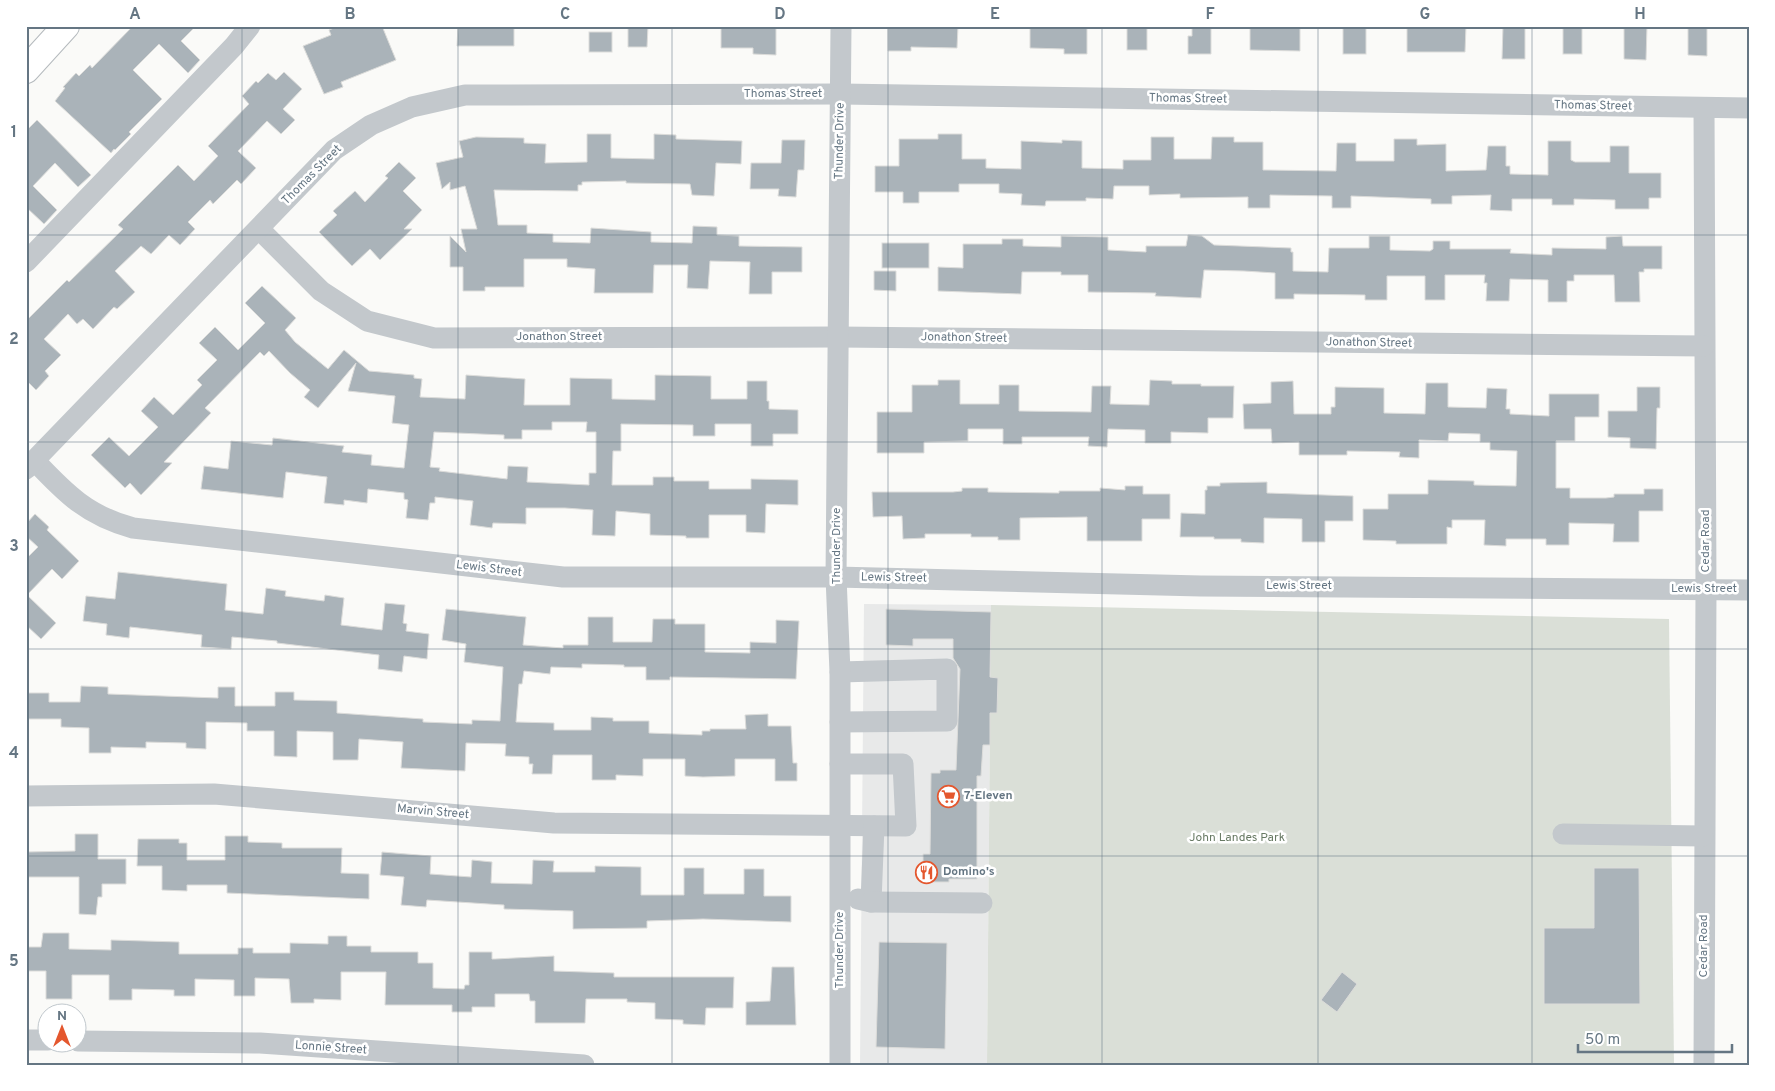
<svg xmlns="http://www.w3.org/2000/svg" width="1775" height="1091" font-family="Overpass,sans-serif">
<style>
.built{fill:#e8e9e9}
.green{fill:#dadfd7}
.building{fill:#aab3b9;stroke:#dcdcda;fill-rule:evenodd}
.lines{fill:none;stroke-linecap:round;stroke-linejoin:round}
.major-casing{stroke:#b5babe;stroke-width:28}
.minor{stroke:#c3c8cc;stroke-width:21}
.major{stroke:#fff;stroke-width:26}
.grid{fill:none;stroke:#657683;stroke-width:1;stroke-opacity:0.55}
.labels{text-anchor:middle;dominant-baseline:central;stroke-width:5;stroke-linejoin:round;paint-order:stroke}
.street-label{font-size:12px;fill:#657683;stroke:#fff}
.poi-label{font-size:12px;font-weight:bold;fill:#657683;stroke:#fff;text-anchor:start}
.park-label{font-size:12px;fill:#687a64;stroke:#fff}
.neatline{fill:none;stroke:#657683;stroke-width:2}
.grid-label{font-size:16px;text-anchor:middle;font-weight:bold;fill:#657683}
</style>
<rect width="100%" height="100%" fill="#fafaf8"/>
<path class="built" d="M864 604 991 605 987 1065H860Z"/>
<path class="green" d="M991 605 1669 619 1674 1065H987Z"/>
<g class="building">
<path d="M133 26H196L181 41 200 60 188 73 159 44 133 70 162 99 129 132 131 134 115 150 114 149 111 153 55 101 65 88 63 87 76 73 79 76 90 65 92 68Z"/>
<path d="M339 26H382L396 60 341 82 343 87 324 94 303 46 331 35 329 30Z"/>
<path d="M458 26H514V46H457Z"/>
<path d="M628 26H648L647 47H628Z"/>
<path d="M721 26H776V55L753 54V48H721Z"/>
<path d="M958 26 957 48 911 47V51H888V27L890 26Z"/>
<path d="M1030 26H1087V54H1064V49L1030 48Z"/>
<rect x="1127" y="26" width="20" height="24"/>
<path d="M1192 26H1211V54H1188V36H1192Z"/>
<path d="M1250 26H1300V51L1250 50Z"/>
<rect x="1343" y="26" width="23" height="28"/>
<path d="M1407 26H1466L1465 52H1407Z"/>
<path d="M1503 26H1525V59H1502Z"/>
<rect x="1563" y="26" width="19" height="28"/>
<path d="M1624 26H1647L1646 60 1624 59Z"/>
<path d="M1688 26H1707V56L1688 55Z"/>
<rect x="589" y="32" width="23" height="20"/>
<path d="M284 72 302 89 283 109 295 120 281 134 267 121 238 151 256 168 241 184 237 180 213 204 210 200 188 222 195 229 180 245 169 235 151 254 141 246 115 271 135 292 117 309 114 307 93 329 83 319 77 324 68 314 44 339 61 355 45 371 49 376 36 390 26 380V321L67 280 69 282 123 229 118 225 178 165 194 181 218 156 208 146 249 104 242 96 256 81 258 83 268 73 276 80Z"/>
<path d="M37 120 91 175 78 187 55 163 33 186 57 210 44 224 26 207V131Z"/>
<path d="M587 134H611V158L654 159V134L676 135V139L742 141 741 164 716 163 714 196 692 195 690 184 626 183V181L582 182V185H578V191L494 190 498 225H527V233L553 234V242L590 243 591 228 651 232V242L692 243 693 226 717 227V235L739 236V246L802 247V272H772V294H749L750 262 710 261 708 289 687 288 688 265H654L653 293H594L595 269 567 267V259H524V287H485V291H463V267H450V236L466 252 461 229H477L465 186 450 190V182L442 189 436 163 463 157 459 141 476 137 524 138V143L546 144 545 163 587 162Z"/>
<path d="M938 134H962V159H986V168L1021 169V141L1062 143V140L1082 141V168L1123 169V160H1151V137H1174V159H1211L1212 137H1234V142H1263V170L1336 171 1337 143H1356V161H1394V139H1417V145L1446 144V171L1486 170 1488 146H1506V166H1510V174L1548 175V141H1571V160L1575 162H1610V146H1629V173H1661V198H1649V209H1615V200L1574 199V205H1552V199H1512V211L1490 210 1491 195 1452 196V204H1431V199L1351 196V208H1332V196L1270 195V208H1248V197L1180 198V194L1149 195V186H1114L1113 199 1086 198V201H1046L1045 206 1021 205 1022 194 999 193V184H959V192H919V203H903V192H875V166H899V139H938Z"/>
<path d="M782 140H805L804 170H798L796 197 778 196 779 189H750L751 163H781Z"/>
<path d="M399 162 416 178 403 191 422 210 404 229H412L380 260 370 249 352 266 319 232 337 215 333 211 355 191 365 202 388 178 385 176Z"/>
<path d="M1188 235 1202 236 1214 245 1291 248V252H1293V271L1328 272 1329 248H1369V236H1390V250L1430 251 1433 249V241H1450V249H1511L1510 253 1552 255V248L1606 249V237L1622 236 1623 246H1662V269H1644V272H1639L1640 302H1615L1614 275H1574V281H1567V302H1548V280L1510 279 1509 301H1486L1487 283H1484L1485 275H1445V300H1425V276H1387V300H1365V295L1294 294V299H1275V273L1244 271 1204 270 1201 298 1155 296 1156 293 1088 292V275H1061V272H1022L1021 294 938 291V267L963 268V244H1002V239H1023V246L1061 247V236L1108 237V250L1146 252V246H1186Z"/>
<rect x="882" y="243" width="47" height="25"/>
<path d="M874 271H896V291L874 290Z"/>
<path d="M262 286 296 318 285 330 295 342 328 369 344 350 369 371 414 375V378L422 379 420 397 465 399 466 375 525 379 524 405H570V378L612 379V399L655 400V375L711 376V399H747V381H767V401H769V409L798 410V434H773V446H751V424H715V436H693V425L621 424V451H613L612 485H653V477H674V481H709V489H751V479L798 480V505L766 504 765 533 746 532V515H709V538H686V536L650 535V514L616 511 615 536 592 535 593 510 565 508H526V524L493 523 492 528 470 525 473 501 435 497V503H430L428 520 406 518 408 500 404 499V493L368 489 367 503 344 500V505L324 503 327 477 286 472 283 498 201 489 204 466 228 469 231 441 272 445 273 438 344 446 342 452 372 455 371 465 404 468 409 425 392 423 395 396 348 391 356 363 318 408 304 397 310 390 290 373 269 351 264 356 260 352 205 408 211 413 164 462 172 463 141 495 130 483 125 488 91 455 109 437 129 456 158 427 141 411 154 397 173 415 202 385 197 380 217 360 199 343 215 327 238 350 265 323 245 303ZM552 422H587L586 432H596V473H589V485L527 482 528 467 508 466 507 479 439 471 440 468 430 467 434 432 504 435V439H522V430H552Z"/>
<path d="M938 380H960V404H999V385H1019V411L1091 412 1092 386H1111L1110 404 1149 405 1150 380 1172 381V384H1201V386H1234L1233 418H1208V433L1171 432V443H1145V430L1108 429 1107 447 1088 446 1089 437H1022V444H1003V429H968V441L924 442V453H877V412H912V385H938Z"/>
<path d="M1293 381 1294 414H1331V407H1335V387L1384 388V413L1425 414 1426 383H1448V407L1486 408 1487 388 1507 389 1506 409H1510V414L1549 416V394H1599V417H1575V441H1556V488H1570V498H1606L1614 497V494H1644V489H1663V511H1639V542H1613L1614 524 1569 523V545H1546V539H1506V546L1484 545 1485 520H1452V528L1447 527V544H1396V541L1363 540V509H1388V494H1428V480L1474 481V485L1516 486 1517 451 1490 450V442H1480V434L1449 433 1448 441 1419 440V458L1399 457 1400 452 1347 451V455H1299V442L1272 443 1271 429H1244L1243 404 1271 403V382Z"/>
<path d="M1637 387H1660V408H1657L1656 449 1630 448V438L1608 437V411H1637Z"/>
<path d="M1267 482V493L1353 496V521H1325V542H1302V519L1264 518V543L1241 542V539H1214V537H1180L1181 513 1205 514V490H1207V486H1220V483Z"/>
<path d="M1125 486H1143V494H1170V519H1142V541H1087V517L1020 518V540H998V537H971V534H925V538L903 539 902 516 873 517 872 492H953L962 491V488H988V492L1059 493V491H1100V488L1125 490Z"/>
<path d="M35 514 49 527 47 530 79 561 62 579 52 569 27 595 56 623 41 639 26 625V559L38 547 26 536V524Z"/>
<path d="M118 572 227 584 225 610 263 614 266 588 286 591 285 596 324 601 325 595 344 598 341 625 382 630 385 603 405 605 403 623 407 624 406 631 429 634 427 659 404 656 402 672 378 669 379 655 277 643V641L232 637 231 649 201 647 202 635 130 627 129 638 106 635 107 624 83 621 86 596 115 599Z"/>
<path d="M446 609 526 617 523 645 563 648V645H588V617H613V642H652L653 619H675V624H705V652L750 653V642L776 643V620L799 621 796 679 670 677V680H646V667H624V665L582 664V668L551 667 550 674 524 671 522 684H519L516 722 554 723V730H591V717L613 718V721H649V733L702 735V731H710V729H746L745 715 768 714V726H791L793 763H797V781H775V759H735V776L703 777 685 776V759H643V776L616 775V780H592V755H553L552 774H532L533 764H529V757L505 756 506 744 466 743 465 771 401 768 403 742 359 739 358 760H333V732L297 731V757L274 756V731H247V723L206 722V749L186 748V743L146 742V748L111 747V753H89V728L61 727V719H26V693H49V702H80L81 686 108 687V694L218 698V687H235V706H275V692H294V700L337 701V713L423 719V722L472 724V720L500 721 503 667 464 662 466 644 442 640Z"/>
<path d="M886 609 991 612 990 677 998 678 997 713H990V745H983L981 776H977V879H949V882H925L923 879V854H930L931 773H940V770H956L960 669 953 658V639H913V646L886 645Z"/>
<path d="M75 834H98V859H126V884H102V897H98L96 915 79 914V877H26V852L75 851Z"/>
<path d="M225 836H248V842L282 843V848H342L341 873 369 874V899L227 893V885H187V891L162 890V866H137L138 839H179V843H187V860H225Z"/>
<path d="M382 852 431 856 430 874 471 877 472 860 492 862 491 883 532 884 533 860 554 861 553 872H595V866L641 867V895H684V868H704V894H744V869H764V896H791V922L703 919 647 921V928L573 929V911L504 909V905L427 900 426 907 401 905 404 877 380 875Z"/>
<path d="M1594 868H1639L1640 1004H1544V928H1594Z"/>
<path d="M43 933H69V949L111 950V940L179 942V954H238V948H253V953H290V943L328 944V936H347V946H371V952H418V963H433V988L464 989 465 985H469V952H492V959H495L554 956V971L614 973V977H734L733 1008H706L705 1025 683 1024V1020L655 1019V1003L627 1002V999H586L585 1023H535V1001H530L529 994H495V1007H472V1012H452V1005H385L386 972H341V1000L314 999V1003H291L289 979 255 978V996H234V980L195 979V996H174V990L132 989V1000H109V975H72V999H46V971H26V947H41Z"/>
<path d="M879 942 947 943 945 1049 876 1047Z"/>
<path d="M772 967H794L796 1025H746V1002L770 1001Z"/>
<path d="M1342 972 1357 984 1337 1012 1321 1000Z"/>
</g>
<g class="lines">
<defs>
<path id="major" d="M26 70 66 26"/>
</defs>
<use href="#major" class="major-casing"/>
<g class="minor">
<path d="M1704 108 1706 589 1704 1065"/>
<path d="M260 230 321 291 367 321 434 338 838 337 1704 346"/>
<path d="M26 262 234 46 250 26"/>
<path d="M35 461C66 494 88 516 133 528L563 577H836L1201 586 1749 590"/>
<path d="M26 469 334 150 371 125 412 107 465 95 841 94 1749 108"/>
<path d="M840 672 947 669V721L840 722"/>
<path d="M26 796 214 794 554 823 906 826 903 764H840"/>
<path d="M1563 834 1703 836"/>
<path d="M858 899 871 902 874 826"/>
<path d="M871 902 982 903"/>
<path d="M26 1040H48"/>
<path d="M78 1041 260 1043 584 1065"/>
<path d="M840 1065V672L836 577 841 26"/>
</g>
<use href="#major" class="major"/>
</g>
<path class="grid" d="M242 26V1065M458 26V1065M672 26V1065M888 26V1065M1102 26V1065M1318 26V1065M1532 26V1065M26 235H1749M26 442H1749M26 649H1749M26 856H1749"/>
<defs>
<symbol id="supermarket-ring" viewBox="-11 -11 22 22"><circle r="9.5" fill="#fff" stroke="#e4572e" stroke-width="1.5"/><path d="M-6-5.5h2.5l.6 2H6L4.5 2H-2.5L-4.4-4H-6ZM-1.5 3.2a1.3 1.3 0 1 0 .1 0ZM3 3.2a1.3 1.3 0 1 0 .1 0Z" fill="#e4572e"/></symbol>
<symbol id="restaurant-ring" viewBox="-11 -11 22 22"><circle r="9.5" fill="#fff" stroke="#e4572e" stroke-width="1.5"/><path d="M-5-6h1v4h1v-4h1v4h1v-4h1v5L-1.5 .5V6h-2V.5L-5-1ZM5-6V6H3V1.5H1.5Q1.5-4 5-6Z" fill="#e4572e"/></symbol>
</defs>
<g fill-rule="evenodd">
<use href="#supermarket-ring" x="936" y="784" width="25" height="25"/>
<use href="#restaurant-ring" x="914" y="860" width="25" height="25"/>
</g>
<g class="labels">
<g class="street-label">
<text x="783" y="94">Thomas Street</text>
<text transform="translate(1188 99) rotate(1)">Thomas Street</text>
<text transform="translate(1593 106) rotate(1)">Thomas Street</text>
<text transform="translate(840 141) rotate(-89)">Thunder Drive</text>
<text transform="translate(312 175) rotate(-45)">Thomas Street</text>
<text x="559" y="337">Jonathon Street</text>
<text transform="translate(964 338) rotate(1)">Jonathon Street</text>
<text transform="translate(1369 343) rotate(1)">Jonathon Street</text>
<text transform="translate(1706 541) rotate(-90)">Cedar Road</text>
<text transform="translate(837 546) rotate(-90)">Thunder Drive</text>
<text transform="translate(489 569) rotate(7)">Lewis Street</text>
<text transform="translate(894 578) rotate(1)">Lewis Street</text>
<text x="1299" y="586">Lewis Street</text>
<text x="1704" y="589">Lewis Street</text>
<text transform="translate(433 812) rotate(5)">Marvin Street</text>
<text transform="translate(1704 946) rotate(-90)">Cedar Road</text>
<text transform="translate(840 950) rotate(-90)">Thunder Drive</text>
<text transform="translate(331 1048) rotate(4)">Lonnie Street</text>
</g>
<g class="poi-label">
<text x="964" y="796">7-Eleven</text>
<text x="943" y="872">Domino's</text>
</g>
<g class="park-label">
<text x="1237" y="838">John Landes Park</text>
</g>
</g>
<rect width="1775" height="1091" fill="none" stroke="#ffffff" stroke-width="55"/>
<g transform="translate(62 1028)"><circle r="24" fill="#ffffff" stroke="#c1c8cd"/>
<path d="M0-4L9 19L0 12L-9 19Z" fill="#e4572e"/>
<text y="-8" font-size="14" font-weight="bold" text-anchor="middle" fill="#657683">N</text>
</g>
<path d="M1578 1044v8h154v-8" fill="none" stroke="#657683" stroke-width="2.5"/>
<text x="1585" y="1044" font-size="15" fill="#657683" stroke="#ffffff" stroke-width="4" paint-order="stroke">50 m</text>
<rect x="28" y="28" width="1720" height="1036" class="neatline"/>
<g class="grid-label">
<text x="135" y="19">A</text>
<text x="350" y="19">B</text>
<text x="565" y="19">C</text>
<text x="780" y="19">D</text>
<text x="995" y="19">E</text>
<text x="1210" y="19">F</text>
<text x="1425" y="19">G</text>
<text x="1640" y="19">H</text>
<text x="14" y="137">1</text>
<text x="14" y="344">2</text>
<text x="14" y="551">3</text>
<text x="14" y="758">4</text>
<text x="14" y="966">5</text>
</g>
</svg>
